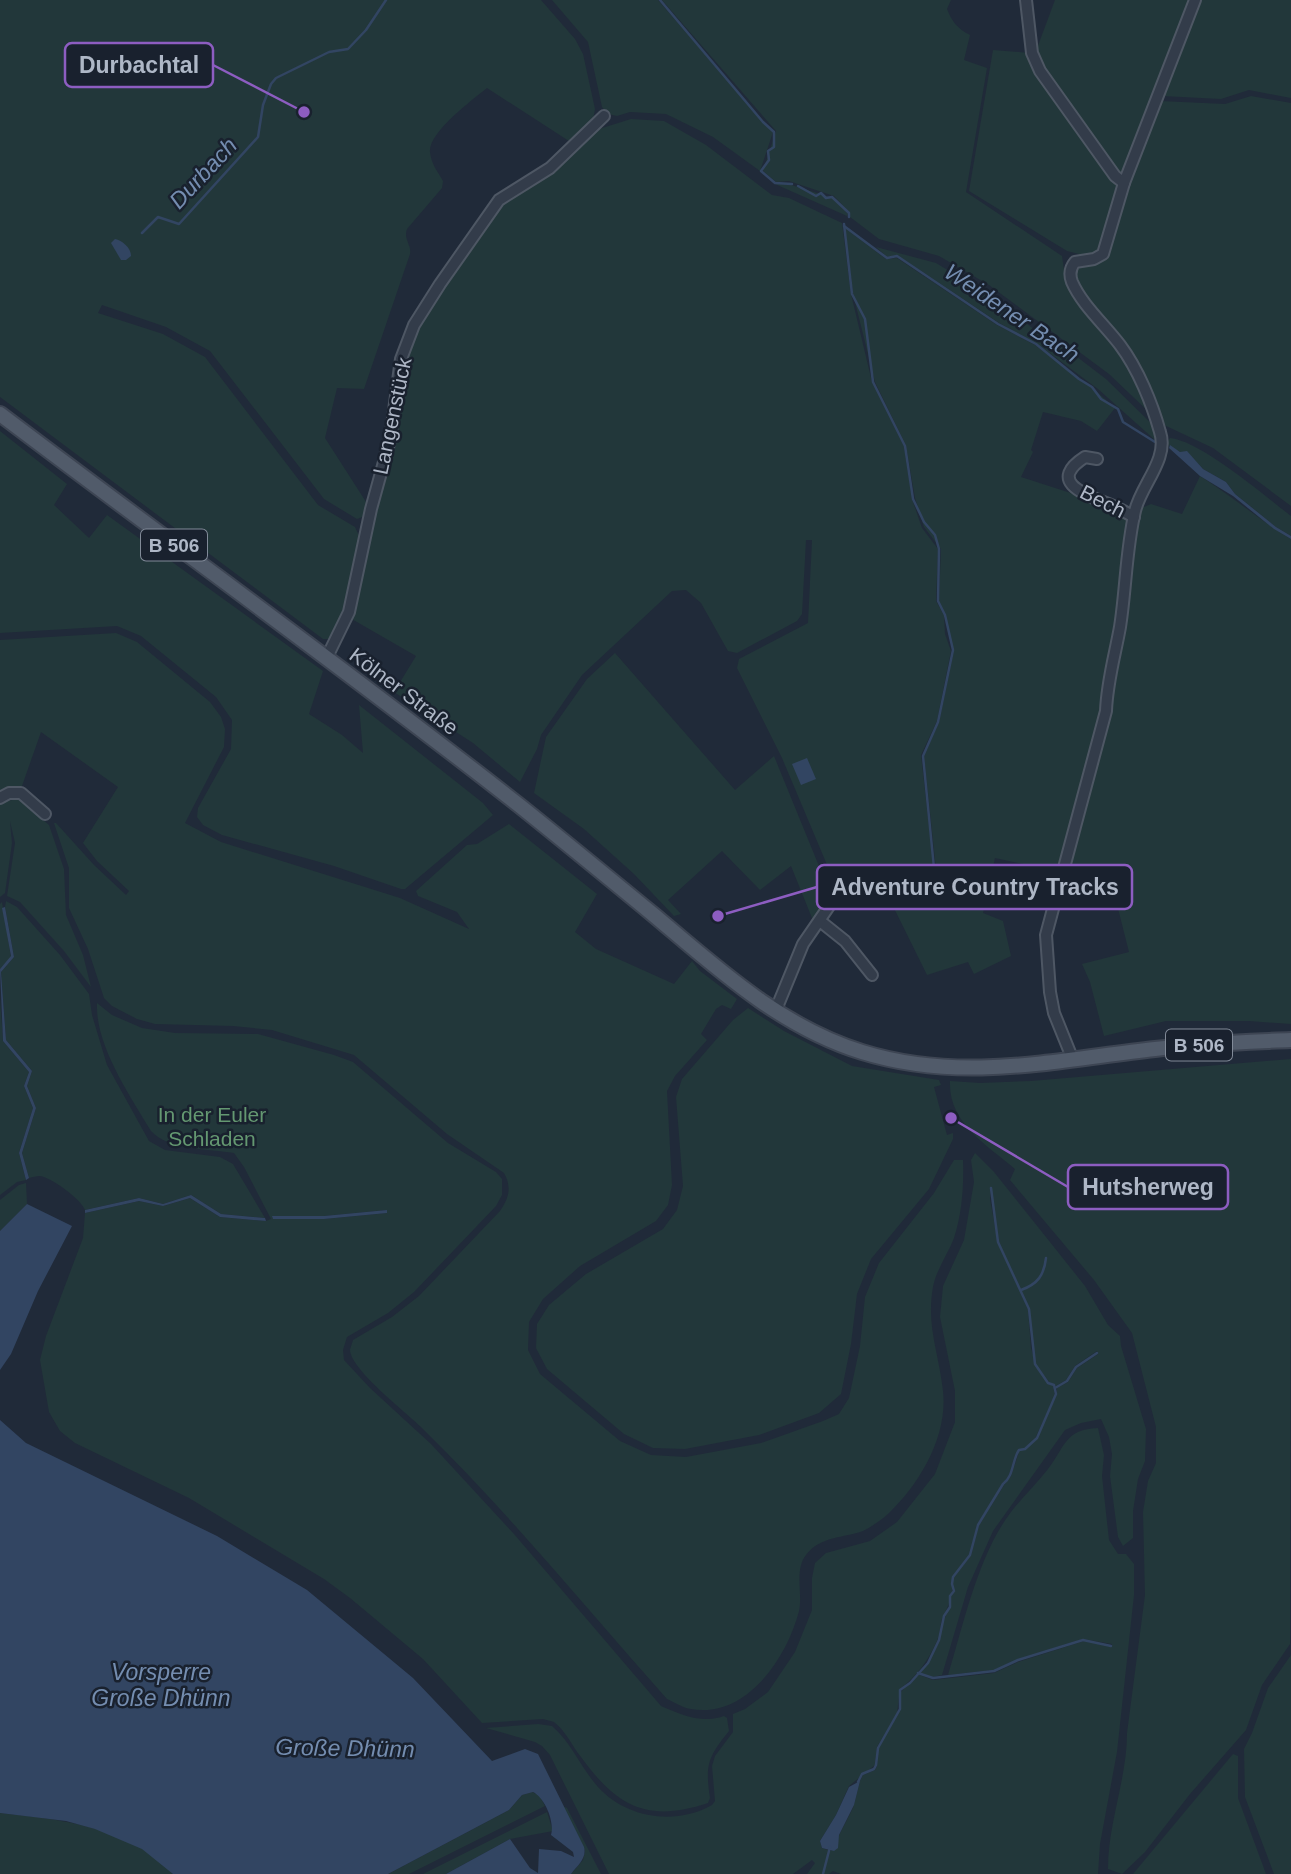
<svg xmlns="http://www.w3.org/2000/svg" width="1291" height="1874" font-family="Arial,sans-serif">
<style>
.green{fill:#22373a;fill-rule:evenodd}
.water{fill:#324562}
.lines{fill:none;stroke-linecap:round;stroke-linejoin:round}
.stream{stroke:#324562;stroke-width:2.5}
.minor-casing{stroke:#4e5764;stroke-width:14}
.major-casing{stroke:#3d4553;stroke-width:18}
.minor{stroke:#333c4a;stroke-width:10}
.major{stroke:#515b6a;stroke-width:14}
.labels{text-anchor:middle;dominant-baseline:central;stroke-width:5;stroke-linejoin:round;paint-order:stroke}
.shield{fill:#19212e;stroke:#818a98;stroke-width:2}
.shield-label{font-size:19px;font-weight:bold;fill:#aeb7c6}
.street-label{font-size:21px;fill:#aeb7c6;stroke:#19212e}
.park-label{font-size:21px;fill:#649871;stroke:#19212e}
.water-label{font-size:23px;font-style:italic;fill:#748db0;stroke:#19212e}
.leader{fill:none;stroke:#8d5dc1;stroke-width:2.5}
.callout-dot{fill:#8d5dc1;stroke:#19212e;stroke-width:2.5}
.callout{fill:#19212e;stroke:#8d5dc1;stroke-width:2.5}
.callout-label{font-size:23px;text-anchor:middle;font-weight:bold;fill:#aeb7c6}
</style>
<rect width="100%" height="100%" fill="#202a39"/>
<g class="green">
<path d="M0 0H541L575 39 583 54 595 109 593 120 572 143 487 88C472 100 428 133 430 152 431 164 438 172 443 181L442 188 407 229C403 239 412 245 410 254L364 389 337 388 325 438 368 505 365 516 357 519 324 499 210 351 166 327 102 305 98 313 163 334 205 357 318 505 355 527 360 538 344 610 329 639H323L0 397Z"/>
<path d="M552 0H658L773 132 760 171 713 137 666 114 630 112 617 116 608 114 602 107 588 42Z"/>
<path d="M662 0H951L947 9C952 22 958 29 970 35L964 60 987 68 966 192 1062 256 1066 283 1130 369 1150 413 1109 374 989 285 939 256 879 239 850 217V213L834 196 789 181 776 182 763 171 776 131Z"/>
<path d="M1055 0H1192L1122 175 1115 172 1045 72 1036 51Z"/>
<path d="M1200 0H1291V98L1249 90 1221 99 1162 96Z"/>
<path d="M993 50 1030 53 1115 181 1118 187 1099 253 1087 256 1067 251 969 191Z"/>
<path d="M1251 96 1291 103V506L1213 448 1164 425C1153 399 1144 371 1128 347 1111 321 1084 301 1075 272L1082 265 1101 262 1107 257 1116 213 1160 101 1225 104Z"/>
<path d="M631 119 664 121 706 145 772 195 789 198 842 223 851 294 872 382 904 446 912 499 922 528 938 549 936 601 944 615 945 634 951 651 937 721 921 755 934 871 936 869 924 756 939 722 954 650 948 633 946 615 939 601 941 549 924 527 915 498 906 446 875 382 853 294 845 228 886 259 897 258 997 325 1035 345 1096 391 1115 408 1097 431 1081 421 1043 412 1031 450 1033 452 1021 477 1108 505 1129 518 1104 710 1060 872 995 858 983 913 1003 921 1011 956 974 974 968 962 927 975 890 900 842 893 833 879 782 758 737 668 739 659 808 623 812 540H806L802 614 797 621 737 653 728 651 701 603 686 590 672 591 582 675 541 735 537 749 520 782 473 743 394 692 416 656 350 618 405 360 418 327 501 202 553 170 599 129Z"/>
<path d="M775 184H788L833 198 848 214 847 216Z"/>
<path d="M876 247 936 263 984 292 1039 333 1068 350 1106 379 1157 429 1160 441 1155 440 1098 389 1036 343 999 323 897 255 887 257Z"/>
<path d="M0 431 67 484 54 505 89 538 107 515 323 671 309 714 342 735 363 753 359 705 483 803 493 815 405 889H401L334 866 222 835 203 825 197 817 198 808 231 749 232 720 216 697 141 636 117 626 0 633Z"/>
<path d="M1170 438C1201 441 1265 496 1291 516V536L1276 527 1235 494 1226 482 1203 469 1187 452H1180L1166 444Z"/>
<path d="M1200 476C1232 496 1259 520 1291 539V1024L1249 1021H1166L1104 1036 1090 982 1082 964 1129 952 1107 865 1065 867 1096 757 1137 510 1151 504 1182 514Z"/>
<path d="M116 633 137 642 210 702 221 717 225 729 224 747 185 823 221 842 400 898 469 929 457 912 418 896 416 891 467 845 477 844 509 824 597 894 575 932 596 949 674 984 692 961 700 971 737 999 731 1009 722 1005 716 1009 701 1034 707 1040 675 1076 667 1091 672 1185 668 1205 656 1221 580 1266 543 1299 529 1322 528 1350 540 1374 620 1441 651 1455 686 1457 761 1443 823 1421 839 1414 849 1398 860 1346 865 1297 879 1263 934 1193 954 1160H963C964 1185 962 1214 954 1238 948 1254 936 1270 933 1287 926 1326 939 1353 943 1391 948 1436 920 1483 889 1513 883 1519 871 1527 863 1531 844 1538 820 1536 806 1555 794 1570 803 1594 799 1611 787 1658 746 1719 691 1709 683 1708 674 1702 667 1699 586 1608 508 1512 421 1427 406 1412 351 1370 350 1350 350 1349 353 1341 353 1340L392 1317 419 1296 500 1211C509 1198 512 1187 504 1173L447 1134 354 1055 272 1030 233 1026 155 1024 137 1019 112 1006 104 998 88 949 69 908V868L54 823H56L94 865 126 895 129 891 97 861 83 843 118 787 41 732 22 786H10L0 792V640Z"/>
<path d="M615 653 735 790 774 756 830 893 829 903 814 923 791 866 760 890 722 851 668 900 681 914 674 916 634 874 584 829 534 793 546 737 587 679Z"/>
<path d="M19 799 49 825 64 869 66 915 83 955 91 987 64 951 20 902 7 896 15 843 10 821 12 843 5 893 0 897V802Z"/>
<path d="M6 901 17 907 60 955 89 994 92 1015 107 1065 149 1141 165 1150 220 1157 233 1164 265 1218 221 1214 191 1195 163 1204 139 1198 85 1210C81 1199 52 1178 40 1176 36 1176 33 1177 29 1178L22 1153 36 1108 27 1086 32 1071 6 1040 1 972 14 957 5 907Z"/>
<path d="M2 902 11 957 0 969V904Z"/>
<path d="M0 998 3 1041 29 1072 24 1086 33 1108 19 1153 26 1180 17 1182 0 1195Z"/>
<path d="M97 1003 112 1015 142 1028 175 1033 258 1034 334 1055 353 1062 448 1143 496 1172 502 1179V1195L496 1206 414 1292 388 1313 347 1337 343 1350 344 1360 370 1388 431 1444 514 1534 661 1706C682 1715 702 1724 724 1716L727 1718 729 1731C708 1757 705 1765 710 1798L708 1803C648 1823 617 1807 581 1757 572 1746 566 1731 554 1722L543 1719 482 1723 423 1659 350 1598 324 1579 189 1498 75 1443 60 1431 49 1412 40 1360 46 1336 83 1238 85 1213 139 1201 163 1206 190 1198 220 1217 266 1221 271 1219 244 1167 234 1153C209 1149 168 1150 151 1131 130 1096 95 1045 97 1003ZM387 1210V1213L324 1219H274L272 1217 324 1216Z"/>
<path d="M748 1008 784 1031 852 1066 939 1080 941 1085 934 1087 947 1135 953 1133V1139L929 1189 871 1259 857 1294 851 1344 841 1394 819 1413 759 1435 685 1449 653 1448 624 1434 547 1369 536 1348 537 1324 549 1305 586 1274 663 1229 677 1210 683 1186 676 1097 682 1079 733 1020Z"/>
<path d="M1291 1059 1290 1644 1262 1685 1246 1730 1190 1794 1145 1852 1122 1874 1108 1869C1108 1822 1127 1779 1127 1733L1145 1595 1143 1512 1148 1481 1156 1463V1427L1132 1333 1094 1280 1010 1180 1015 1169C987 1145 948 1123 950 1081L980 1083 1031 1081Z"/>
<path d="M975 1153 994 1172 1042 1232 1085 1286 1108 1325 1120 1336 1121 1346 1146 1429 1145 1461 1138 1479 1133 1511V1538L1123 1546 1118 1537 1110 1476 1112 1454 1109 1437 1101 1419 1081 1423 1065 1430 993 1531 968 1587 942 1675 933 1677 919 1672C936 1659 937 1639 944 1620 947 1612 951 1608 950 1599 949 1606 945 1612 942 1619 940 1626 940 1635 937 1641 929 1660 916 1677 900 1689L897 1714 877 1747 875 1765 849 1786 836 1815 820 1841 822 1848 831 1851 853 1808 860 1781 863 1775 875 1770 877 1766 878 1748 900 1709V1693L917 1674 933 1680 994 1673 1018 1662 1084 1641 1112 1647V1644L1083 1639 1018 1659 994 1670 948 1675C963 1626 977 1561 1006 1519 1018 1501 1035 1486 1048 1469 1065 1447 1065 1429 1098 1428L1104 1455 1102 1476 1109 1540 1118 1554H1126L1134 1564V1595L1117 1752 1100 1844 1098 1874H841L833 1871 829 1874H807L815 1863 812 1860 793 1874H609L550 1755 542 1746 535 1742 486 1728 538 1724 552 1726C571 1742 581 1768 598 1787 626 1818 675 1826 712 1805L715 1801 712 1766 715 1756 733 1732V1714L745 1709 768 1692 795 1652 812 1610V1578L815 1563 826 1553 870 1541 897 1522 935 1474 955 1422V1391L940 1317 943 1286 964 1240 974 1182 971 1160ZM991 1187 999 1242 1018 1287 1022 1290V1297L1029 1309 1035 1362 1031 1348 1028 1309 998 1243 990 1199ZM1097 1351 1098 1354 1077 1368 1068 1382 1057 1388V1394L1037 1438 1024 1450 1036 1437 1055 1395 1053 1386 1048 1383 1037 1366 1049 1382 1056 1386 1066 1380 1075 1366ZM1020 1449 1011 1476 1004 1485 979 1525 971 1555 954 1577 952 1584 955 1591 952 1595 953 1577 970 1554 977 1525 1002 1484C1014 1475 1010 1458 1020 1449Z"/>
<path d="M26 1183 27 1204 0 1231V1200L19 1185Z"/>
<path d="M1291 1655V1874H1274L1245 1797 1244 1749 1252 1733 1268 1688Z"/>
<path d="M1233 1754 1238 1756V1798L1266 1874H1133Z"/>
<path d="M532 1792 539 1795 545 1806 409 1874H388L509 1810 522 1795Z"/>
<path d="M562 1806 567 1808 601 1874H571L583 1860 585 1851Z"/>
<path d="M547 1812 553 1831 510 1839 446 1874H423Z"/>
<path d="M0 1813C57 1819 134 1827 173 1874H0Z"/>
</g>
<g class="water">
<path d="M115 239C122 240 131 248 131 256L126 260H121L111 243Z"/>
<path d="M1170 445 1180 452 1187 451 1203 469 1226 482 1235 494 1276 527 1291 536V539L1274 529 1233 496 1200 476 1169 448Z"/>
<path d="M807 758 816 779 801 785 792 764Z"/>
<path d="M5 907 14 957 1 972 6 1040 32 1071 27 1086 36 1108 22 1153 29 1178 26 1180 19 1153 33 1108 24 1086 29 1072 3 1041 0 969 11 956 2 908Z"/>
<path d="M191 1195 221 1214 265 1218 266 1221 220 1217 190 1198 163 1206 139 1201 85 1213V1210L139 1198 163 1204Z"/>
<path d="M27 1204 72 1226 38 1291 11 1354 0 1370V1231Z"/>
<path d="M387 1210V1213L324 1219H273L272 1216H324Z"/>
<path d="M0 1420 26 1443 217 1536 307 1590 413 1678 492 1761 525 1749 538 1754 584 1847C587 1858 578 1865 571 1874H446L510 1839 530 1868 538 1873 539 1849 561 1851 574 1857 573 1852 551 1835C555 1822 545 1798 533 1792L522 1795 509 1810 388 1874H173L142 1849 95 1829 66 1821 0 1813Z"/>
<path d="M860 1781 854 1805 839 1835 838 1848 834 1851 822 1848 820 1841 836 1815 849 1787Z"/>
</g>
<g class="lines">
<g class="stream">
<path d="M660 0 763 122 774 132V147L768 151 769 160 761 171 775 183 792 184"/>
<path d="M798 186 816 196 821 193 826 198 832 197 849 213V217"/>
<path d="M844 224 852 294 865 319 873 382 905 446 913 499 924 522 935 535 939 549 938 601 945 615 953 650 938 722 923 756 934 868"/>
<path d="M844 226 887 258 897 256 998 324 1036 344 1079 379 1092 387 1101 399 1118 409 1123 422 1155 442"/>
<path d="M142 233 158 217 179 224 258 137 263 105 271 84 276 78 329 52 348 49 366 30 386 0"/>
<path d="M1021 1290C1038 1284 1044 1275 1046 1258"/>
<path d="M1055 1388 1067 1381 1076 1367 1097 1353"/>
<path d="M918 1673 933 1678 994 1671 1018 1660 1083 1640 1111 1646"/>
<path d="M858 1782 862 1774 874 1769 876 1765 878 1748 900 1709V1690L910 1683 928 1663 939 1640 944 1616 950 1607V1596L954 1591 952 1584 953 1577 970 1555 978 1525 1003 1484C1014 1476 1012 1460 1019 1450L1025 1449 1037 1438 1056 1394 1054 1385 1048 1383 1035 1364 1029 1309 998 1242 991 1188"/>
<path d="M823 1874 830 1847"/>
</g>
<defs>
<g id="minor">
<path d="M1026 0 1032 53 1040 71 1115 176 1124 183"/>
<path d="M1097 459 1085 457C1043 484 1093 497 1113 506 1120 509 1127 513 1134 517"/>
<path d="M326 659 349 612 371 509 390 440 401 359 414 325 440 284 499 200 550 168 604 116"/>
<path d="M0 798 9 793H21L45 814"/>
<path d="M820 921 845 941 872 975"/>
<path d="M775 1012 803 944 836 896 832 888"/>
<path d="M1073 1060 1054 1013 1050 992 1046 935 1106 711C1107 682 1115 655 1120 627 1126 589 1126 549 1135 511 1141 485 1169 459 1160 432 1152 403 1138 369 1120 345 1105 325 1082 305 1072 282 1069 274 1070 268 1075 262L1094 259 1103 254 1124 183 1195 0"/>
</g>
<path id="major" d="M0 414C173 545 350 672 520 806 565 842 610 879 655 916 719 970 781 1027 862 1052 962 1083 1056 1060 1155 1049 1200 1043 1245 1042 1291 1040"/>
</defs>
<use href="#minor" class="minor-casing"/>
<use href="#major" class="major-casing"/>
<use href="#minor" class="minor"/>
<use href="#major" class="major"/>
</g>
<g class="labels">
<g class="shield">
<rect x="141" y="529.5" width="66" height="31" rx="5"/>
<rect x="1166" y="1029.5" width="66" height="31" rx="5"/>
</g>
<g class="shield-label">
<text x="174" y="545">B 506</text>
<text x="1199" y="1045">B 506</text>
</g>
<g class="street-label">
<text transform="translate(392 416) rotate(-78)">Langenstück</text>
<text transform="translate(1103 501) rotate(27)">Bech</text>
<text transform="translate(404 691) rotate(37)">Kölner Straße</text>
</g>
<g class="park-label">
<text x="212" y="1114">In der Euler<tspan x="212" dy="24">Schladen</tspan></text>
</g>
<g class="water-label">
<text transform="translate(203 173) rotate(-47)">Durbach</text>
<text transform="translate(1012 313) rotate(34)">Weidener Bach</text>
<text x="161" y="1672">Vorsperre<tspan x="161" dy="26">Große Dhünn</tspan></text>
<text transform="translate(345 1748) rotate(1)">Große Dhünn</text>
</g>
</g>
<path class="leader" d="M304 112L213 65M718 916L817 887M951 1118L1068 1187"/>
<g class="callout-dot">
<circle cx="304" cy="112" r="7"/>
<circle cx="718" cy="916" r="7"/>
<circle cx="951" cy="1118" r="7"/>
</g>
<g class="callout">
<rect x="65" y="43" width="148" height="44" rx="7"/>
<rect x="817" y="865" width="315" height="44" rx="7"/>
<rect x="1068" y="1165" width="160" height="44" rx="7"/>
</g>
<g class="callout-label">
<text x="139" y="73">Durbachtal</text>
<text x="975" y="895">Adventure Country Tracks</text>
<text x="1148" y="1195">Hutsherweg</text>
</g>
</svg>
